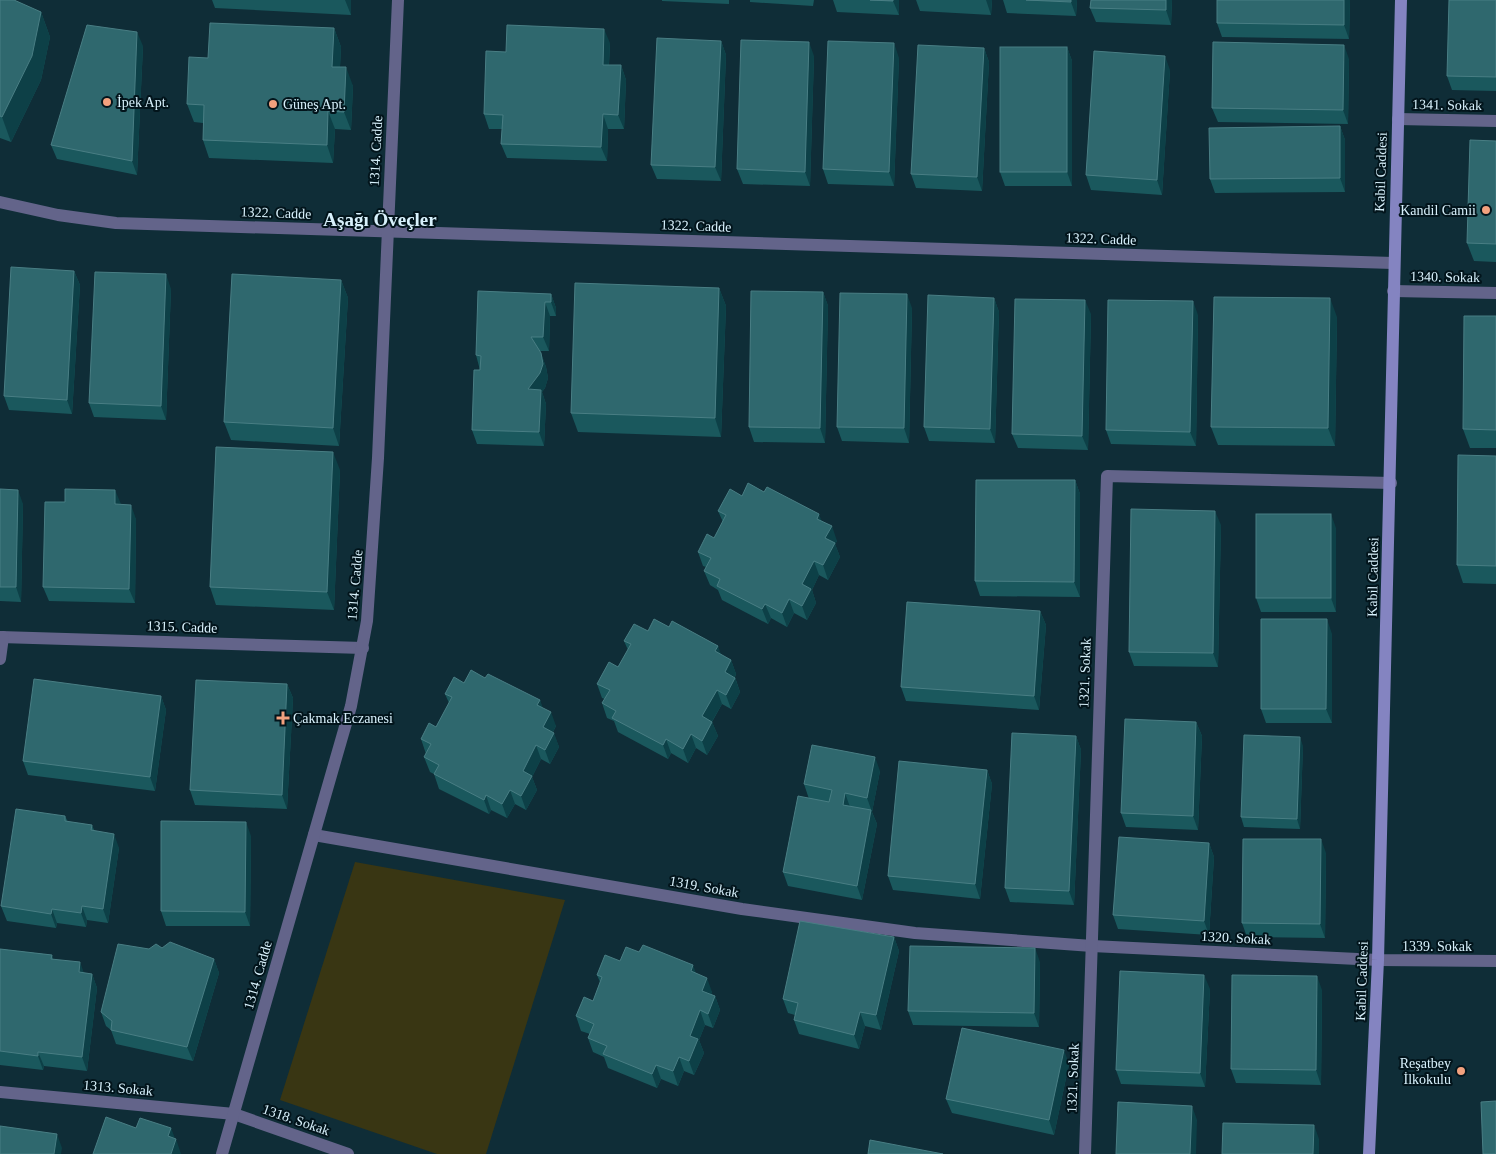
<svg xmlns="http://www.w3.org/2000/svg" width="1496" height="1154" font-family="'Times New Roman',serif">
<style>
.green{fill:#393613}
.lines{fill:none;stroke-linecap:round;stroke-linejoin:round}
.minor{stroke:#63648a;stroke-width:12}
.secondary{stroke:#8484c1;stroke-width:12}
.wall{fill:#1a585d}
.shaded-wall{fill:#0d4047}
.building{fill:#2f686e;stroke:#497e84}
.poi-dot{fill:#f2a17e;stroke:#02141b;stroke-width:2}
.labels{text-anchor:middle;dominant-baseline:central;stroke-width:4;stroke-linejoin:round;paint-order:stroke}
.poi-label{font-size:14px;fill:#d8f1fc;stroke:#02141b;text-anchor:start}
.street-label{font-size:14px;fill:#d8f1fc;stroke:#02141b}
.district-label{font-size:19px;font-weight:bold;fill:#d8f1fc;stroke:#02141b}
</style>
<rect width="100%" height="100%" fill="#0f2d37"/>
<path class="green" d="M355 862 565 900 486 1154H437L280 1100Z"/>
<g class="lines">
<g class="minor">
<path d="M1398 119 1496 121"/>
<path d="M0 202 58 215 116 223 1393 263"/>
<path d="M1393 291 1496 293"/>
<path d="M0 637 363 648"/>
<path d="M0 659 3 637"/>
<path d="M314 835 742 909 915 933 1092 946 1378 960 1496 961"/>
<path d="M0 1092 234 1114 348 1154"/>
<path d="M222 1154 351 706 367 621 378 458 398 0"/>
<path d="M1085 1154 1107 476 1391 483"/>
</g>
<path class="secondary" d="M1369 1154 1378 960 1401 0"/>
</g>
<g class="wall">
<path d="M0 0 41 12 50 37 41 80 11 142 0 138Z"/>
<path d="M212 0H351V15L215 8Z"/>
<path d="M662 0H729V4L662 1Z"/>
<path d="M750 0H814L813 6 750 2Z"/>
<path d="M833 0H899V15L837 12Z"/>
<path d="M916 0H992L991 15 920 11Z"/>
<path d="M1003 0H1077L1076 16 1007 13Z"/>
<path d="M1091 0H1172L1171 25 1096 22 1090 8Z"/>
<path d="M1217 0H1350L1349 39 1222 37 1217 23Z"/>
<path d="M1496 0V91L1452 90 1447 76Z"/>
<path d="M334 28 341 47 340 67 353 86 351 130 335 129 333 163 209 158 203 140V123L194 122 187 104Z"/>
<path d="M721 41 726 55 721 181 657 179 651 165Z"/>
<path d="M610 43 609 65H621L626 80 624 129H608L607 161 507 158 501 144 502 129H489L484 114 506 52Z"/>
<path d="M143 46 137 175 57 159 51 145Z"/>
<path d="M1067 47 1072 61V186H1005L1000 172Z"/>
<path d="M984 48 989 62 982 191 916 188 911 174Z"/>
<path d="M814 56 810 186 743 184 737 169Z"/>
<path d="M899 58 894 186 828 184 823 169Z"/>
<path d="M1349 59 1348 124 1218 122 1212 108Z"/>
<path d="M1170 70 1162 195 1091 190 1086 175Z"/>
<path d="M1340 126 1345 140V192L1215 193 1210 179Z"/>
<path d="M1496 141V262L1474 261 1467 243Z"/>
<path d="M74 271 80 285 72 414 9 410 4 396Z"/>
<path d="M341 280 348 298 339 446 231 440 224 422Z"/>
<path d="M719 288 726 306 721 437 578 432 571 413Z"/>
<path d="M171 289 166 420 94 417 89 403Z"/>
<path d="M823 292 828 306 825 443 754 442 749 427Z"/>
<path d="M551 294 556 308V316H550L549 351H540L546 367 548 378 545 388 542 392 546 404 544 446 477 444 472 430 480 370 476 355Z"/>
<path d="M994 298 999 312 995 443 929 441 924 427Z"/>
<path d="M912 308 909 443 842 441 837 427Z"/>
<path d="M1091 314 1088 450 1018 448 1012 434Z"/>
<path d="M1198 315 1196 446 1111 444 1106 430Z"/>
<path d="M1496 316V448H1470L1463 429Z"/>
<path d="M1337 317 1335 446 1218 445 1211 427Z"/>
<path d="M1496 456V584L1463 583 1457 565Z"/>
<path d="M340 470 334 610 216 605 210 587Z"/>
<path d="M1075 480 1080 494V597L980 596 975 581Z"/>
<path d="M0 489 23 504 21 602 0 601Z"/>
<path d="M742 496 822 521 837 541 835 544 840 557 828 580 819 575 812 590 816 603 807 620 794 613 787 627 771 618 768 624 722 600 718 590 710 585 704 571 706 567 703 566 698 552 714 538 723 522 718 511Z"/>
<path d="M121 505 136 519 135 603 49 601 43 587Z"/>
<path d="M1221 525 1218 667 1134 666 1129 652Z"/>
<path d="M1336 528V612H1261L1256 598Z"/>
<path d="M1040 611 1046 625 1039 710 906 701 901 687Z"/>
<path d="M648 631 721 655 731 660 736 674 735 677 740 692 731 709 722 704 712 722 718 736 707 755 696 748 688 763 671 753 668 759 618 732 614 721 607 718 602 703 605 699 602 698 597 684 618 667 628 650 624 641Z"/>
<path d="M1332 634V723H1266L1261 709Z"/>
<path d="M485 678 540 700 542 708 556 726 553 732 559 747 550 764 541 759 532 777 537 790 526 810 515 804 507 818 491 810 489 814 439 789 434 774 430 772 424 757 426 754 421 739 436 727 449 703 445 694 464 683Z"/>
<path d="M287 684 293 698 287 809 195 805 190 790Z"/>
<path d="M161 696 166 710 155 791 28 775 23 761Z"/>
<path d="M1196 722 1202 736 1198 830 1126 827 1121 813Z"/>
<path d="M1076 736 1081 750 1074 905 1010 902 1005 888Z"/>
<path d="M1303 746 1300 829 1244 827 1241 817Z"/>
<path d="M987 770 992 784 980 899 893 890 888 876Z"/>
<path d="M880 771 872 812 877 824 862 900 788 886 783 872 809 799 804 784Z"/>
<path d="M65 816 68 822 92 825 94 830 119 848 108 923 87 920 86 927 57 923 56 928 7 921 1 906Z"/>
<path d="M251 836 250 926H166L161 911Z"/>
<path d="M1209 843 1214 857 1209 935 1118 929 1113 915Z"/>
<path d="M1326 853 1325 938 1247 937 1242 923Z"/>
<path d="M894 937 899 951 881 1030 865 1026 859 1049 799 1034 794 1020 795 1015 788 1013 783 999Z"/>
<path d="M162 948 214 959 219 973 193 1061 116 1044 111 1030 106 1026 101 1012 149 949Z"/>
<path d="M0 949 52 955 53 959 84 973 92 974 97 988 87 1071 44 1066 43 1070 0 1065Z"/>
<path d="M620 961 696 973 712 992 711 994 715 996 720 1010 713 1028 705 1025 699 1040 704 1053 694 1075 684 1071 678 1086 661 1079 657 1088 608 1068 604 1057 593 1052 588 1038 590 1034 581 1031 576 1016 593 1001 600 982 597 975Z"/>
<path d="M1040 962 1039 1027 913 1025 908 1011Z"/>
<path d="M1210 989 1205 1087 1121 1084 1116 1070Z"/>
<path d="M1322 990 1321 1085 1236 1083 1231 1069Z"/>
<path d="M1069 1064 1054 1135 952 1113 946 1099Z"/>
</g>
<g class="shaded-wall">
<path d="M345 0H351V15Z"/>
<path d="M893 0H899V15L893 1Z"/>
<path d="M986 0H992L991 15Z"/>
<path d="M1071 0H1077L1076 16 1071 2Z"/>
<path d="M1166 0H1172L1171 25 1166 10Z"/>
<path d="M1344 0H1350L1349 39 1344 25Z"/>
<path d="M41 12 50 37 41 80 11 142 2 117Z"/>
<path d="M334 28 341 47 339 85 332 67Z"/>
<path d="M604 29 610 43 608 79 603 65Z"/>
<path d="M137 32 143 46 137 175 132 161Z"/>
<path d="M721 41 726 55 721 181 715 167Z"/>
<path d="M809 42 814 56 810 186 805 172Z"/>
<path d="M894 43 899 58 894 186 889 172Z"/>
<path d="M1344 45 1349 59 1348 124 1343 110Z"/>
<path d="M1067 47 1072 61V186L1067 172Z"/>
<path d="M984 48 989 62 982 191 977 177Z"/>
<path d="M1165 56 1170 70 1162 195 1157 180Z"/>
<path d="M621 65 626 80 624 129 618 115Z"/>
<path d="M346 67 353 86 351 130 344 112Z"/>
<path d="M328 111 335 129 333 163 327 145Z"/>
<path d="M603 114 608 129 607 161 601 147Z"/>
<path d="M1340 126 1345 140V192L1340 178Z"/>
<path d="M74 271 80 285 72 414 67 400Z"/>
<path d="M166 274 171 289 166 420 161 406Z"/>
<path d="M341 280 348 298 339 446 333 428Z"/>
<path d="M719 288 726 306 721 437 715 418Z"/>
<path d="M823 292 828 306 825 443 820 428Z"/>
<path d="M551 294 556 308V316L551 302Z"/>
<path d="M907 294 912 308 909 443 904 428Z"/>
<path d="M994 298 999 312 995 443 990 429Z"/>
<path d="M1330 298 1337 317 1335 446 1328 428Z"/>
<path d="M1085 300 1091 314 1088 450 1082 436Z"/>
<path d="M1193 301 1198 315 1196 446 1190 432Z"/>
<path d="M545 302 550 316 549 351 543 337Z"/>
<path d="M541 353 546 367 548 378 545 388 542 392 546 404 544 446 539 432 528 389Z"/>
<path d="M333 452 340 470 334 610 327 592Z"/>
<path d="M1075 480 1080 494V597L1074 582Z"/>
<path d="M18 490 23 504 21 602 16 587Z"/>
<path d="M115 490 121 504H115Z"/>
<path d="M131 505 136 519 135 603 129 589Z"/>
<path d="M1215 511 1221 525 1218 667 1213 653Z"/>
<path d="M819 514 824 528 817 519Z"/>
<path d="M1331 514 1336 528V612L1331 598Z"/>
<path d="M832 526 837 541 835 544 840 557 828 580 823 565 825 538Z"/>
<path d="M814 561 819 575 812 590 816 603 807 620 802 606V584Z"/>
<path d="M789 599 794 613 787 627 782 613Z"/>
<path d="M765 604 771 618 768 624 762 609Z"/>
<path d="M1040 611 1046 625 1039 710 1034 696Z"/>
<path d="M1327 619 1332 634V723L1326 709Z"/>
<path d="M718 646 723 660 715 651Z"/>
<path d="M731 660 736 674 730 686 725 672Z"/>
<path d="M735 678 740 692 731 709 726 695Z"/>
<path d="M287 684 293 698 287 809 282 795Z"/>
<path d="M717 690 722 704 707 730 702 716Z"/>
<path d="M161 696 166 710 155 791 150 777Z"/>
<path d="M540 700 545 714 537 705Z"/>
<path d="M551 712 556 726 548 741 543 727Z"/>
<path d="M712 722 718 736 707 755 702 741Z"/>
<path d="M1196 722 1202 736 1198 830 1193 816Z"/>
<path d="M554 733 559 747 550 764 545 750Z"/>
<path d="M691 734 696 748 688 763 683 749Z"/>
<path d="M1076 736 1081 750 1074 905 1069 891Z"/>
<path d="M1300 737 1303 746 1300 829 1297 819Z"/>
<path d="M666 739 671 753 668 759 663 745Z"/>
<path d="M536 745 541 759 532 777 537 790 526 810 521 796 523 771Z"/>
<path d="M875 757 880 771 872 812 867 798Z"/>
<path d="M987 770 992 784 980 899 975 884Z"/>
<path d="M510 790 515 804 507 818 502 804Z"/>
<path d="M845 793 850 807 843 805Z"/>
<path d="M486 795 491 810 489 814 484 800Z"/>
<path d="M871 810 877 824 862 900 857 886Z"/>
<path d="M246 822 251 836 250 926 245 912Z"/>
<path d="M114 834 119 848 108 923 103 909Z"/>
<path d="M1321 839 1326 853 1325 938 1320 924Z"/>
<path d="M1209 843 1214 857 1209 935 1204 921Z"/>
<path d="M82 906 87 920 86 927 81 913Z"/>
<path d="M52 909 57 923 56 928 51 914Z"/>
<path d="M894 937 899 951 881 1030 876 1015Z"/>
<path d="M1035 948 1040 962 1039 1027 1034 1013Z"/>
<path d="M214 959 219 973 193 1061 187 1047Z"/>
<path d="M80 962 85 976 79 972Z"/>
<path d="M693 965 698 979 691 971Z"/>
<path d="M92 974 97 988 87 1071 82 1057Z"/>
<path d="M1204 975 1210 989 1205 1087 1200 1073Z"/>
<path d="M1317 976 1322 990 1321 1085 1316 1070Z"/>
<path d="M707 978 712 992 707 1005 702 991Z"/>
<path d="M715 996 720 1010 713 1028 708 1014Z"/>
<path d="M700 1010 705 1025 699 1040 704 1053 694 1075 689 1061 690 1036Z"/>
<path d="M860 1012 865 1026 859 1049 854 1035Z"/>
<path d="M1064 1050 1069 1064 1054 1135 1049 1120Z"/>
<path d="M38 1052 44 1066 43 1070 38 1056Z"/>
<path d="M679 1057 684 1071 678 1086 673 1071Z"/>
<path d="M656 1065 661 1079 657 1088 652 1074Z"/>
<path d="M1192 1106 1197 1120 1196 1154H1190Z"/>
<path d="M1314 1125 1319 1139V1154H1313Z"/>
<path d="M171 1128 176 1141V1139L181 1154H171L168 1136Z"/>
<path d="M57 1134 62 1148 61 1154H54Z"/>
</g>
<g class="building">
<path d="M0 0H14L41 12 32 56 2 117 0 116Z"/>
<path d="M870 0H893V1Z"/>
<path d="M1026 0H1071V2Z"/>
<path d="M1091 0H1166V10L1090 8Z"/>
<path d="M1217 0H1344V25L1217 23Z"/>
<path d="M1449 0H1496V77L1447 76Z"/>
<path d="M210 23 334 28 332 67H346L344 112 328 111 327 145 203 140 204 105 187 104 189 57 208 58Z"/>
<path d="M87 25 137 32 132 161 51 145Z"/>
<path d="M507 25 604 29 603 65H621L618 115 603 114 601 147 501 144 503 115 484 114 486 51 506 52Z"/>
<path d="M657 38 721 41 715 167 651 165Z"/>
<path d="M741 40 809 42 805 172 737 169Z"/>
<path d="M828 41 894 43 889 172 823 169Z"/>
<path d="M1213 42 1344 45 1343 110 1212 108Z"/>
<path d="M918 45 984 48 977 177 911 174Z"/>
<rect x="1000" y="47" width="67" height="125"/>
<path d="M1094 51 1165 56 1157 180 1086 175Z"/>
<path d="M1340 126V178L1210 179 1209 128Z"/>
<path d="M1470 140 1496 141V244L1467 243Z"/>
<path d="M11 267 74 271 67 400 4 396Z"/>
<path d="M95 272 166 274 161 406 89 403Z"/>
<path d="M232 274 341 280 333 428 224 422Z"/>
<path d="M575 283 719 288 715 418 571 413Z"/>
<path d="M478 291 551 294V302H545L543 337H531L541 353 543 364 540 373 528 389 541 390 539 432 472 430 474 370H480L481 356 476 355Z"/>
<path d="M751 291 823 292 820 428 749 427Z"/>
<path d="M840 293 907 294 904 428 837 427Z"/>
<path d="M928 295 994 298 990 429 924 427Z"/>
<path d="M1214 297 1330 298 1328 428 1211 427Z"/>
<path d="M1015 299 1085 300 1082 436 1012 434Z"/>
<path d="M1108 300 1193 301 1190 432 1106 430Z"/>
<path d="M1464 316H1496V430L1463 429Z"/>
<path d="M216 447 333 452 327 592 210 587Z"/>
<path d="M1458 455 1496 456V566L1457 565Z"/>
<path d="M976 480H1075L1074 582 975 581Z"/>
<path d="M748 483 764 492 767 487 819 514 817 519 832 526 825 538 835 543 823 565 814 561 802 584 811 589 802 606 789 599 782 613 765 604 762 609 717 586 720 579 704 571 711 558 698 552 707 534 714 538 726 515 718 511 730 489 742 496Z"/>
<path d="M0 489 18 490 16 587H0Z"/>
<path d="M65 489 115 490V504L131 505 129 589 43 587 45 502H65Z"/>
<path d="M1131 509 1215 511 1213 653 1129 652Z"/>
<rect x="1256" y="514" width="75" height="84"/>
<path d="M907 602 1040 611 1034 696 901 687Z"/>
<path d="M654 619 669 627 672 621 718 646 715 651 731 660 725 672 735 678 726 695 717 690 702 716 712 722 702 741 691 734 683 749 666 739 663 745 612 718 616 711 602 703 610 690 597 684 609 662 618 667 631 644 624 641 634 624 648 631Z"/>
<path d="M1261 619H1327L1326 709H1261Z"/>
<path d="M471 670 485 678 488 674 540 700 537 705 551 712 543 727 554 733 545 750 536 745 523 771 532 776 521 796 510 790 502 804 486 795 484 800 434 774 439 765 424 757 431 744 421 739 429 723 436 727 452 697 445 694 454 677 464 683Z"/>
<path d="M34 679 161 696 150 777 23 761Z"/>
<path d="M196 680 287 684 282 795 190 790Z"/>
<path d="M1125 719 1196 722 1193 816 1121 813Z"/>
<path d="M1012 733 1076 736 1069 891 1005 888Z"/>
<path d="M1244 735 1300 737 1297 819 1241 817Z"/>
<path d="M812 745 875 757 867 798 845 793 843 805 871 810 857 886 783 872 798 796 829 802 832 790 804 784Z"/>
<path d="M899 761 987 770 975 884 888 876Z"/>
<path d="M16 809 65 816V821L92 825 91 830 114 834 103 909 82 906 81 913 52 909 51 914 1 906Z"/>
<path d="M161 821 246 822 245 912 161 911Z"/>
<path d="M1119 837 1209 843 1204 921 1113 915Z"/>
<path d="M1243 839H1321L1320 924 1242 923Z"/>
<path d="M800 921 894 937 876 1015 860 1012 854 1035 794 1020 798 1003 783 999Z"/>
<path d="M170 942 214 959 187 1047 111 1030 112 1021 101 1012 118 944 149 949 156 944 162 948Z"/>
<path d="M643 945 693 965 691 971 707 978 702 991 715 996 708 1014 700 1010 690 1036 698 1039 689 1061 679 1057 673 1071 656 1065 652 1074 603 1054 607 1046 588 1038 594 1024 576 1016 584 997 593 1001 602 977 597 975 605 955 620 961 626 947 639 952Z"/>
<path d="M910 946 1035 948 1034 1013 908 1011Z"/>
<path d="M0 949 52 955 51 959 80 962 79 972 92 974 82 1057 38 1052V1056L0 1051Z"/>
<path d="M1120 971 1204 975 1200 1073 1116 1070Z"/>
<path d="M1232 975 1317 976 1316 1070 1231 1069Z"/>
<path d="M962 1028 1064 1050 1049 1120 946 1099Z"/>
<path d="M1496 1101V1154H1483L1481 1102Z"/>
<path d="M1118 1102 1192 1106 1190 1154H1116Z"/>
<path d="M106 1117 136 1128 140 1118 171 1128 168 1136 176 1139 171 1154H93Z"/>
<path d="M1223 1123 1314 1125 1313 1154H1222Z"/>
<path d="M0 1126 57 1134 54 1154H0Z"/>
<path d="M870 1140 943 1154H868Z"/>
</g>
<g class="poi-dot">
<circle cx="107" cy="102" r="5"/>
<circle cx="273" cy="104" r="5"/>
<circle cx="1486" cy="210" r="5"/>
<path d="M280.5 710.5h5v5h5v5h-5v5h-5v-5h-5v-5h5z"/>
<circle cx="1461" cy="1071" r="5"/>
</g>
<g class="labels">
<g class="poi-label">
<text x="117" y="102">İpek Apt.</text>
<text x="283" y="104">Güneş Apt.</text>
<text x="1476" y="210" text-anchor="end">Kandil Camii</text>
<text x="293" y="718">Çakmak Eczanesi</text>
<text x="1451" y="1063" text-anchor="end">Reşatbey<tspan x="1451" dy="16">İlkokulu</tspan></text>
</g>
<g class="street-label">
<text transform="translate(1447 105) rotate(1)">1341. Sokak</text>
<text transform="translate(376 151) rotate(-87)">1314. Cadde</text>
<text transform="translate(1381 172) rotate(-88)">Kabil Caddesi</text>
<text transform="translate(276 213) rotate(2)">1322. Cadde</text>
<text transform="translate(696 226) rotate(2)">1322. Cadde</text>
<text transform="translate(1101 239) rotate(2)">1322. Cadde</text>
<text transform="translate(1445 277) rotate(1)">1340. Sokak</text>
<text transform="translate(1373 577) rotate(-89)">Kabil Caddesi</text>
<text transform="translate(355 585) rotate(-85)">1314. Cadde</text>
<text transform="translate(182 627) rotate(2)">1315. Cadde</text>
<text transform="translate(1085 673) rotate(-88)">1321. Sokak</text>
<text transform="translate(704 887) rotate(10)">1319. Sokak</text>
<text transform="translate(1236 938) rotate(3)">1320. Sokak</text>
<text x="1437" y="946">1339. Sokak</text>
<text transform="translate(258 975) rotate(-74)">1314. Cadde</text>
<text transform="translate(1362 981) rotate(-88)">Kabil Caddesi</text>
<text transform="translate(1073 1078) rotate(-88)">1321. Sokak</text>
<text transform="translate(118 1088) rotate(5)">1313. Sokak</text>
<text transform="translate(296 1120) rotate(19)">1318. Sokak</text>
</g>
<g class="district-label">
<text x="380" y="219">Aşağı Öveçler</text>
</g>
</g>
</svg>
